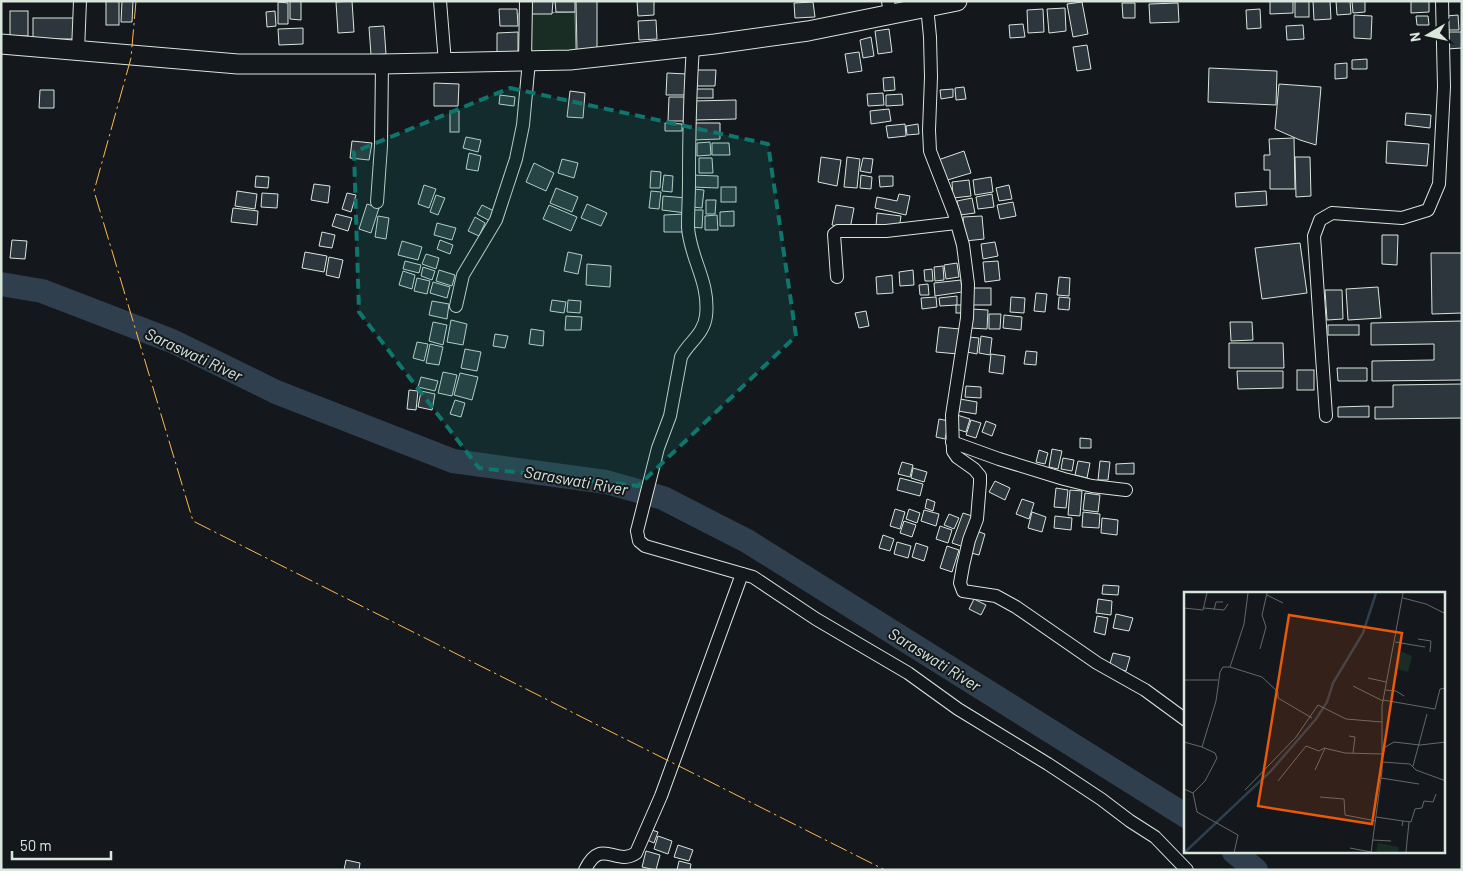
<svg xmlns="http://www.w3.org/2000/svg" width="1463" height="871" font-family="Barlow,sans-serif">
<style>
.green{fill:#1a2d24;stroke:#939e99}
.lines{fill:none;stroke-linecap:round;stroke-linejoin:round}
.river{stroke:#2f3f4d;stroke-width:24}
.building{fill:#2c363c;stroke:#d8e6dc}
.street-casing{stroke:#d8e6dc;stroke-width:14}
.primary-casing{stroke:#d8e6dc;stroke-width:21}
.street{stroke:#14181c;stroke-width:12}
.primary{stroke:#14181c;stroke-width:19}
.power{stroke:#ffb74d;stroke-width:1;stroke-dasharray:18 4 2.5 4;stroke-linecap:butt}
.marked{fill:#0f766e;fill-opacity:0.2;stroke:#0f766e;stroke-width:4;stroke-dasharray:10 6;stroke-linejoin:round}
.labels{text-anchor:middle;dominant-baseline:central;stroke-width:4;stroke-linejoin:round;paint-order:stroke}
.water-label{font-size:16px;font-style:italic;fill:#d8e6dc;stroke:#14181c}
.inset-river{fill:none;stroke:#2f3f4d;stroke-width:2.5}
.inset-road{fill:none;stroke:#626a69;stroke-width:1}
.view{fill:#e8590c;fill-opacity:0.15;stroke:#e8590c;stroke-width:2.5}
.inset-edge{fill:none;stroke:#d8e6dc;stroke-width:2.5}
</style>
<rect width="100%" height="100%" fill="#14181c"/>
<path class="green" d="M575 12 576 57 520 59 519 13Z"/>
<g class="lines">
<g class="river">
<path d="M1 284 42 291 172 341 276 392 453 461 606 482 663 498 747 541 1186 816"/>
<path d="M1234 852 1256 870"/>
</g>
</g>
<g class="building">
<rect x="106" y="1" width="13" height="24"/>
<path d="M122 1H133L132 22H121Z"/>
<path d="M290 1H301V20L290 19Z"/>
<path d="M352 1 354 32 338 33 336 2Z"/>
<path d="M528 1H553L552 14H528Z"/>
<path d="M555 1H575V12H556Z"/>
<path d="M576 1H597V50H577Z"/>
<path d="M637 1H654V15L638 16Z"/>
<path d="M1270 1H1293V13L1270 14Z"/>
<rect x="1295" y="1" width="14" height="16"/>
<path d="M1313 1H1330L1331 19 1314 20Z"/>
<path d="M1336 1H1350L1351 14 1337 15Z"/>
<path d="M1352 1H1365V12L1353 13Z"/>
<path d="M1411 1H1429V12L1411 13Z"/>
<path d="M278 2 288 3V24H278Z"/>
<path d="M813 2 815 17 795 18 794 3Z"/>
<path d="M1082 2 1088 34 1073 37 1067 4Z"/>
<path d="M1122 3H1135V18H1123Z"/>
<path d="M1178 3 1179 22 1150 23 1149 4Z"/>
<path d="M1065 8 1066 31 1049 33 1047 9Z"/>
<path d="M499 9H517L518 26H500Z"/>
<path d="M1043 9 1044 32 1028 33 1027 10Z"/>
<path d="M1260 9 1261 28 1247 29 1246 10Z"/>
<rect x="10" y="11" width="18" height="25"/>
<path d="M275 11 276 26 267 27 266 12Z"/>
<path d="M1354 15 1372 16 1371 39 1354 38Z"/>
<path d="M1458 15 1459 30H1447L1446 16Z"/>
<path d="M1416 16H1428L1429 25H1417Z"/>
<rect x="33" y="18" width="43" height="21"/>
<path d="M656 20 657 39 639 40 638 21Z"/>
<path d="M1023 24 1025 37 1010 38 1009 25Z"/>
<path d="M1303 25 1304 39 1287 40 1286 26Z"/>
<path d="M384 26 386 54 371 55 369 27Z"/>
<path d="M303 28V44L279 45 278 29Z"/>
<path d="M889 29 892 52 878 54 875 31Z"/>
<path d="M518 32V55H497V33Z"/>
<path d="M1447 32H1462V48L1447 49Z"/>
<path d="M871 37 874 56 863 58 860 40Z"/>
<path d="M1087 45 1091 69 1077 71 1073 47Z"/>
<path d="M859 52 862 71 848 73 845 54Z"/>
<path d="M1367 59V69H1352V60Z"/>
<path d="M1347 63V78L1335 79V64Z"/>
<path d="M1209 68 1277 71 1276 105 1208 102Z"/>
<path d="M694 70H716L715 86H694Z"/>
<path d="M667 73 687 74 686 95H666Z"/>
<path d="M894 77 895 90 884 91 883 78Z"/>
<path d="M434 83 459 84 458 106H434Z"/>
<path d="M1279 84 1321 87 1316 145 1300 140 1275 129Z"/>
<path d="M964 87 966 99 956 100 955 88Z"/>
<rect x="695" y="89" width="18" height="9"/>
<path d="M953 89V97L941 99 940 90Z"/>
<path d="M40 90H54V108H39Z"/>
<path d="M570 91 585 93 583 118 567 117Z"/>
<path d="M883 93 884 105 868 106 867 94Z"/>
<path d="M902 94 903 105 886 106V95Z"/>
<path d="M500 95 515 97 514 106 499 104Z"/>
<path d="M669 97H685L684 121H668Z"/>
<path d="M736 100V119L693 120V101Z"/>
<path d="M889 109 891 121 871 124 870 111Z"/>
<rect x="450" y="111" width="9" height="21"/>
<path d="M1406 113 1431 115 1430 128 1405 125Z"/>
<path d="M665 123 682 124V131H665Z"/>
<path d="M693 123H720V139L693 140Z"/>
<path d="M905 124 906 136 888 138 886 126Z"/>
<path d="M918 124 919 134 907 135 906 126Z"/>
<path d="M466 137 481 140 478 152 463 148Z"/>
<path d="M1294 138 1295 189H1270V170H1264V155H1270L1269 139Z"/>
<path d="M352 141 372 143 369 160 350 158Z"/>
<path d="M1387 141 1429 144 1427 166 1386 163Z"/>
<path d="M710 142 711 155 697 156V143Z"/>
<path d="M712 143H729L730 155H712Z"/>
<path d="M964 151 971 173 944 181 938 160Z"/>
<path d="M469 153 481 156 478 171 466 169Z"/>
<path d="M821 157 841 160 837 186 818 182Z"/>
<path d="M847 157 860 159 857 188 844 187Z"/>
<path d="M1295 157H1310L1311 196 1296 197Z"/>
<path d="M699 158H712L713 173H699Z"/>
<path d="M863 158 873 159 871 173 860 171Z"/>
<path d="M562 159 578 163 574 178 558 173Z"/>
<path d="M534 163 554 173 546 191 526 182Z"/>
<path d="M651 171 661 172 660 188H650Z"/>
<path d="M664 175 673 176 672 192 662 191Z"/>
<path d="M692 175 718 176V188L692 187Z"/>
<path d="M861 175 872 177 871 189 860 188Z"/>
<path d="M256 176 269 177 268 188 255 187Z"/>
<path d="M879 176H893V186L880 187Z"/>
<path d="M991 177 993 192 975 195 973 180Z"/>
<path d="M969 180 971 196 953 198 952 182Z"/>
<path d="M314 184 330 186 328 203 311 200Z"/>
<path d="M424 185 436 189 429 208 418 204Z"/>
<path d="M1009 185 1012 199 999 201 996 188Z"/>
<rect x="721" y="187" width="15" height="15"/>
<path d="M556 188 578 197 572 212 550 203Z"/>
<path d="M693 189 704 190 702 208 692 207Z"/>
<path d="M237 191 257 194 255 209 235 206Z"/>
<path d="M651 191 661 192 659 209 649 208Z"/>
<path d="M1266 191 1267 205 1236 207 1235 193Z"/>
<path d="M262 193 278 194 277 208 261 207Z"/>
<path d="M347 193 356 195 351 212 342 209Z"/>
<path d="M899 194 910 196 906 215 875 208 877 197 897 201Z"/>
<path d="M992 194 994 207 978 209 976 197Z"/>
<path d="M436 195 445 198 438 215 430 212Z"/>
<path d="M663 196 687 198 686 213 662 210Z"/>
<path d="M972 198 975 213 960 215 957 201Z"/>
<path d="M706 200H716L715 214H706Z"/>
<path d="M1013 202 1016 216 1000 219 997 205Z"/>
<path d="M367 204 379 208 371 233 359 229Z"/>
<path d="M587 204 607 213 601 226 581 218Z"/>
<path d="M482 205 494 211 490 221 477 214Z"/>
<path d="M549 205 577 217 571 231 543 219Z"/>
<path d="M836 205 854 208 850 229 832 225Z"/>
<path d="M233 208 258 211 257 225 231 222Z"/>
<path d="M691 210H703L702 228 690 227Z"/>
<path d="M734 211V226H720V212Z"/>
<path d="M877 213 901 216 899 229 876 226Z"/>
<path d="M336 214 352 218 348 231 332 226Z"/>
<path d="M685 214V232H664V215Z"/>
<path d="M717 215 718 230H705V216Z"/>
<path d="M378 216 389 218 386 239 375 237Z"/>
<path d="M982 216 984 239 965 241 963 217Z"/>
<path d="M475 217 485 223 479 236 468 231Z"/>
<path d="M437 223 456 228 452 240 434 235Z"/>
<path d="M322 232 335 235 332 248 319 246Z"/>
<path d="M1382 235H1398L1397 265 1382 264Z"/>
<path d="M12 240 27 241 25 259 10 258Z"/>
<path d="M440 240 453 245 450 254 437 249Z"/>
<path d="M402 241 422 247 418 260 398 255Z"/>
<path d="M995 242 998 256 983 259 981 244Z"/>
<path d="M1300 243 1307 293 1262 299 1255 248Z"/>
<path d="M305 252 327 256 324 272 302 268Z"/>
<path d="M568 252 582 255 578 274 564 271Z"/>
<path d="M1431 253H1462V313L1432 314Z"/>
<path d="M426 254 439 258 436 269 422 264Z"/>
<path d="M329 257 343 260 339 278 326 275Z"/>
<path d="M405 261 421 265 419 273 403 269Z"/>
<path d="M998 261 1000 280 985 282 983 262Z"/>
<path d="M957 263 959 277 946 279 944 265Z"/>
<path d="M587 264 611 266 610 287 586 285Z"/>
<path d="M943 266 944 280 935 281 934 267Z"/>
<path d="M423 267 435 271 432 280 421 276Z"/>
<path d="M932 269 933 281H925L924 270Z"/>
<path d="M439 270 455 275 452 286 436 281Z"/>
<path d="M913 270 914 285 900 286 899 272Z"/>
<path d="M403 271 415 275 412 289 399 285Z"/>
<path d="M892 275 893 293 877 294 876 277Z"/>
<path d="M1059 277 1070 278 1069 296 1057 295Z"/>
<path d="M417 278 430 281 427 294 414 291Z"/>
<path d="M961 280 962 292 935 296 934 283Z"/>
<path d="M433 282 450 287 447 298 430 293Z"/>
<path d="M928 284 929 295H920L919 285Z"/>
<path d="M1378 287 1381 318 1348 320 1346 289Z"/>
<rect x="970" y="288" width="21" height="17"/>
<path d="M1325 290H1342L1343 319 1327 320Z"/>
<path d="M1036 293 1047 294 1045 312 1034 311Z"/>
<path d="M957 296V305L940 306 939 298Z"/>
<path d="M936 297 937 307 922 309 921 298Z"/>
<path d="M1011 297 1025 298 1024 313 1010 312Z"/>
<path d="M1059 297 1070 298 1069 310 1058 309Z"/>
<path d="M552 300 566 302 564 313 550 311Z"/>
<path d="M568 300 581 301 580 313 567 312Z"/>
<path d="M432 301 449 304 447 319 429 315Z"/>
<rect x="956" y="305" width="10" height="8"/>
<path d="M971 309 988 310 987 329 970 328Z"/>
<path d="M866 311 869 326 859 328 855 313Z"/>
<path d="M989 314H1001L1000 329H989Z"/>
<path d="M1004 315 1022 317 1021 330 1003 328Z"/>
<path d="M566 316 582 317 581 330H565Z"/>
<path d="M451 320 467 324 463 345 447 342Z"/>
<path d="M1462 321V380L1372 381V361L1434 360V344L1371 345V323Z"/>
<path d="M433 322 447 325 443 345 429 341Z"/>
<path d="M1230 322H1252L1253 340 1231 341Z"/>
<rect x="1328" y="325" width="31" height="10"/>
<path d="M939 327 960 329 958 354 936 352Z"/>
<path d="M531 329 544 331 543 346 529 344Z"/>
<path d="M495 334 508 336 505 348 493 346Z"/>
<path d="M981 336 992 338 990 355 979 353Z"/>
<path d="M969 337 979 338 977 354 967 352Z"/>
<path d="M417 342 428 344 424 361 413 358Z"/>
<path d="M1229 343H1283L1284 368H1229Z"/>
<path d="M430 344 443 347 439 365 426 363Z"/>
<path d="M465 349 481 352 477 371 461 368Z"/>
<path d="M1026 351 1037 352 1036 365 1024 364Z"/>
<path d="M991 354 1005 356 1003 374 989 372Z"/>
<path d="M1337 368H1367V381H1338Z"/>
<rect x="1297" y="370" width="17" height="20"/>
<path d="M1237 371H1283V388L1238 389Z"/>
<path d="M443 372 457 375 452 396 438 393Z"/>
<path d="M460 373 478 377 472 400 454 395Z"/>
<path d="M421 377 438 381 435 391 418 387Z"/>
<path d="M1462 384V418L1375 419V407H1393V385Z"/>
<path d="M966 386 981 387V398L965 397Z"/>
<path d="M409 390 418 391 416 410 407 409Z"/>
<path d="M421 391 435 394 432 410 418 407Z"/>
<path d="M960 399 977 402 976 414 958 411Z"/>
<path d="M455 400 465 403 461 417 450 414Z"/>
<path d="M1369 406V417H1338V407Z"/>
<path d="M957 415 970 419 966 432 953 428Z"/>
<path d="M939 419 949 421 945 439 936 437Z"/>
<path d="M971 420 981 423 976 438 966 435Z"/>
<path d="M986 421 996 425 992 436 982 432Z"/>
<path d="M1080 438 1091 439V448H1080Z"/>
<path d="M1052 449 1062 451 1058 469 1049 467Z"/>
<path d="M1039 450 1048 453 1045 464 1036 462Z"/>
<path d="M1063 458 1074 460 1072 471 1061 469Z"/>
<path d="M1078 461 1090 463 1087 478 1075 475Z"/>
<path d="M1100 461 1110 462 1108 480H1098Z"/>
<path d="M902 462 913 465 910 477 898 474Z"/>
<path d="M1134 463V474H1116V464Z"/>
<path d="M913 468 927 472 924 482 911 478Z"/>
<path d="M900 478 923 484 920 496 897 490Z"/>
<path d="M995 481 1010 488 1005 500 989 492Z"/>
<path d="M1056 488 1068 490 1066 508 1054 507Z"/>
<path d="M1070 490 1082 491 1080 516 1068 515Z"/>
<path d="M1085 493 1100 495 1098 512 1083 510Z"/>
<path d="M927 499 935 502 933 511 925 508Z"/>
<path d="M1022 499 1034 503 1029 519 1016 514Z"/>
<path d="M895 509 905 512 900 529 890 526Z"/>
<path d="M909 509 920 513 917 523 906 519Z"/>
<path d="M924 510 939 514 936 526 921 521Z"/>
<path d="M1032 512 1046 517 1042 532 1028 528Z"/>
<path d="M1083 512 1100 514 1099 528 1082 527Z"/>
<path d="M963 513 975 517 964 547 952 543Z"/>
<path d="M949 514 959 518 954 529 944 525Z"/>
<path d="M1055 516 1072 518 1071 530 1054 528Z"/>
<path d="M1102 518 1118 520 1117 535 1101 533Z"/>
<path d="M904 521 916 525 912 537 900 533Z"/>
<path d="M940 526 952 530 948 543 936 539Z"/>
<path d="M974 530 985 534 979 555 967 552Z"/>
<path d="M883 535 894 539 890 551 879 548Z"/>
<path d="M897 542 911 546 908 558 894 554Z"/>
<path d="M916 543 928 547 924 561 912 557Z"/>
<path d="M947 546 959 550 952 572 940 568Z"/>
<path d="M1103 585 1119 586 1118 595 1102 594Z"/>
<path d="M974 599 986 605 981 615 969 609Z"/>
<path d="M1098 599 1112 601 1111 615 1096 613Z"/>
<path d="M1116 614 1133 618 1129 631 1113 628Z"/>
<path d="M1097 616 1108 618 1105 635 1094 632Z"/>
<path d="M1113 653 1130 657 1126 671 1109 667Z"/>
<path d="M649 829 658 832 654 843 645 839Z"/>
<path d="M658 836 672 841 668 854 654 849Z"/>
<path d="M678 845 693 850 689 861 674 857Z"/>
<path d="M646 851 660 855 656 870 642 867Z"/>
<path d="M346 860 360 863 359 870H344Z"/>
<path d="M679 861 691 864 690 870H677Z"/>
</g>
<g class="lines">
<defs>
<g id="street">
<path d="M440 1 445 63"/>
<path d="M888 1 890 14"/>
<path d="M927 6 930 37 931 77 929 130 930 151 954 213 963 245 968 284 967 318 952 415 953 451 957 457 974 469 980 476V483L977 519 969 540 963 566 960 583 963 591 996 596 1016 607 1097 663 1145 690 1186 720"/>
<path d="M693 47C690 91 689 136 689 181 689 196 688 211 688 227 690 259 710 281 706 316 704 334 688 343 681 357L670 416 658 448 637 531 639 541 645 546 753 577 816 619 908 673 958 709 1048 764 1101 799 1130 821 1155 837 1187 870"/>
<path d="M78 51 80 1"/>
<path d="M525 61 526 1"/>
<path d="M377 202 381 146 382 64"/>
<path d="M837 277 834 234 838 231H886L956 223"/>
<path d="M456 306 463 275 496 220 516 159 523 125 529 61"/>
<path d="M1326 416 1314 236 1320 220 1332 213 1402 218 1428 210 1439 184 1444 87 1442 1"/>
<path d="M952 442 999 459 1064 479 1092 486 1126 490"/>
<path d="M585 870C601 836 616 867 636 853L661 796 742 574"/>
</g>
<path id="primary" d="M1 44 238 64H382L570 60 715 44 808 31 957 1"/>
</defs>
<use href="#street" class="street-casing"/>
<use href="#primary" class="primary-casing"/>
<use href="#street" class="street"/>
<use href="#primary" class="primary"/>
<path class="power" d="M136 1 131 58 94 191 193 521 885 870"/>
</g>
<path class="marked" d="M510 88 768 144 796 336 638 486 479 468 359 312 354 152Z"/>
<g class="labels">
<g class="water-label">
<text transform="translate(194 354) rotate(25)">Saraswati River</text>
<text transform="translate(576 480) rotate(10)">Saraswati River</text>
<text transform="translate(935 659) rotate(32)">Saraswati River</text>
</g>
</g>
<g transform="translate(1184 592)">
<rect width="261" height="261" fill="#14181c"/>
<path d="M216 59 228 64 224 80 213 77ZM194 251 215 255 214 261H192Z" fill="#1a2d24"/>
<path class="inset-river" d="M0 261 86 180 132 127 143 110 149 91 179 41 192 1"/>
<path class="inset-road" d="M64 1 60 32 46 75 78 85 94 100V106L128 126M83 3 99 11M219 6 242 12 262 22M0 16 19 18 23 1M20 16 40 18 44 12M30 18 32 10H39M234 47 247 49 246 60M211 50 241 55M76 57 82 35 78 23 83 1M184 86 202 90M0 88H34M169 94 199 109M201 98 212 99 220 104M199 108 251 117 256 97 262 96M165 144 171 145 169 161M0 150 18 155M198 157 210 150 236 153 262 150M198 170 226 172 232 178 262 189M229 174 243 122M131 178 141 156M197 186 235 192M94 189 122 154 135 159 140 156 161 161 198 162M0 197 9 201 13 220 54 243 50 261M61 198 112 145 134 113 162 127 198 130M9 201 21 189 33 166 31 161 18 155 32 109 36 80 39 75H46M136 205 160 207 161 223 192 229M192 225 219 229 218 234M219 229 227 230 231 217 238 216 240 209 249 210 252 202M189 248 207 249M166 256 187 260M222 260 225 230M187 261 198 179V114L219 1"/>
<path class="view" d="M105 23 218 41 188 232 74 214Z"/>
<rect width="261" height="261" class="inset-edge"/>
</g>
<rect width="1463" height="871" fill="none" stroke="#d8e6dc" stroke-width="5"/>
<g transform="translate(1428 35) rotate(261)" stroke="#14181c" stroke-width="4" paint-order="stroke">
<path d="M0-4L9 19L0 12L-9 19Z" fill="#d8e6dc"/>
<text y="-8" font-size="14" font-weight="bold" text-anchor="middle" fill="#d8e6dc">N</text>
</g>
<path d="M12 851v8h99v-8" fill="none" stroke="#d8e6dc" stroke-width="2.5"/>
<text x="20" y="851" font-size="15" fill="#d8e6dc" stroke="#14181c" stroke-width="4" paint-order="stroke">50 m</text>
</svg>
